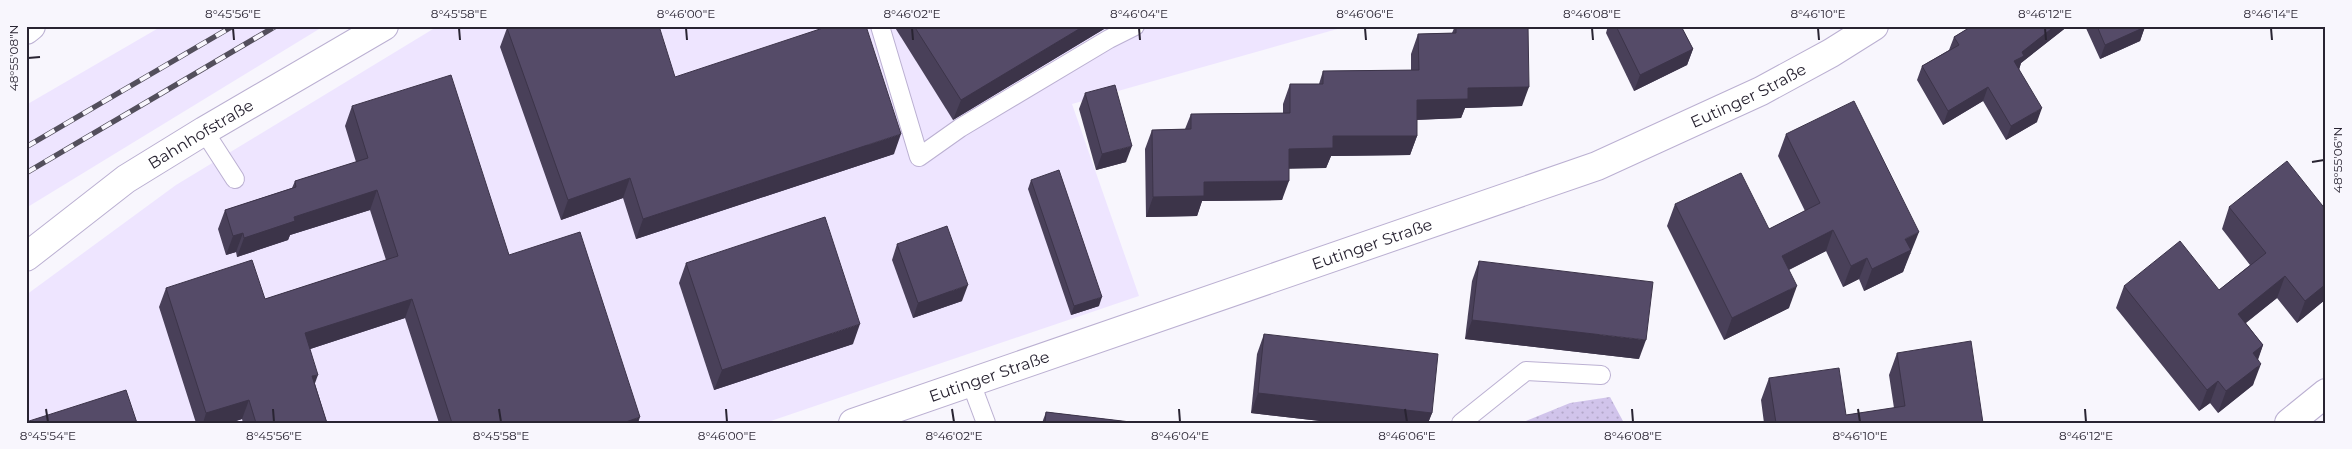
<svg xmlns="http://www.w3.org/2000/svg" width="2352" height="449" font-family="Montserrat,sans-serif">
<style>
.built{fill:#eee5ff}
.green{fill:url(#green-dots)}
.lines{fill:none;stroke-linecap:round;stroke-linejoin:round}
.service-casing{stroke:#bbb0d2;stroke-width:20}
.minor-casing{stroke:#bbb0d2;stroke-width:30}
.tertiary-casing{stroke:#bbb0d2;stroke-width:30}
.service{stroke:#fff;stroke-width:18}
.minor{stroke:#fff;stroke-width:28}
.tertiary{stroke:#fff;stroke-width:28}
.rail-casing{stroke:#534f5c;stroke-width:5.5}
.rail{stroke:#f8f6fd;stroke-width:4;stroke-dasharray:11;stroke-linecap:butt}
.wall{fill:#494059}
.shaded-wall{fill:#3c3449}
.building{fill:#554b68;stroke:#3c3449}
.ticks{fill:none;stroke:#292432;stroke-width:2}
.labels{text-anchor:middle;dominant-baseline:central;stroke-width:5;stroke-linejoin:round;paint-order:stroke}
.street-label{font-size:16px;fill:#292432;stroke:#f8f6fd}
.neatline{fill:none;stroke:#292432;stroke-width:2}
.ticks-label{font-size:12px;text-anchor:middle;fill:#292432}
</style>
<defs>
<pattern id="green-dots" width="8" height="8" patternUnits="userSpaceOnUse" patternTransform="scale(1.25)"><rect width="8" height="8" fill="#d1c4eb"/><path d="M2 2h.1M6 6h.1" fill="none" stroke="#b3a8ca" stroke-width="1.8" stroke-linecap="round"/></pattern>
</defs>
<rect width="100%" height="100%" fill="#f8f6fd"/>
<g class="built">
<path d="M162 26H324L26 208V105Z"/>
<path d="M438 26H1348L1072 104 1139 296 765 423H26V295L176 185Z"/>
</g>
<path class="green" d="M1610 397 1624 423H1521L1570 403Z"/>
<g class="lines">
<defs>
<g id="service">
<path d="M880 26 919 157 960 128 1109 39 1135 26"/>
<path d="M204 131 235 179"/>
<path d="M971 383 986 423"/>
<path d="M1461 423 1526 371 1601 375"/>
</g>
<g id="minor">
<path d="M26 30 31 26"/>
<path id="s1" d="M26 257 126 179 204 131 384 26"/>
<path d="M2289 423 2326 393"/>
</g>
<g id="tertiary">
<path id="s2" d="M853 423 1597 166 1761 91 1831 53 1874 26"/>
</g>
</defs>
<use href="#service" class="service-casing"/>
<use href="#minor" class="minor-casing"/>
<use href="#tertiary" class="tertiary-casing"/>
<use href="#service" class="service"/>
<use href="#minor" class="minor"/>
<use href="#tertiary" class="tertiary"/>
<defs>
<g id="rail">
<path d="M26 147 233 26"/>
<path d="M26 173 276 26"/>
</g>
</defs>
<use href="#rail" class="rail-casing"/>
<use href="#rail" class="rail"/>
</g>
<g class="wall">
<path d="M894 26H1109L953 120Z"/>
<path d="M1455 26H1528L1522 106 1465 108 1461 118 1417 120V136L1410 155 1331 156 1326 168H1289L1282 200 1202 201 1197 216 1146 217 1145 149 1152 130 1185 129 1191 114 1283 113V104L1290 84H1319L1323 71 1411 70V54L1418 34 1452 33Z"/>
<path d="M1608 26H1681L1693 49 1687 65 1634 91 1606 33Z"/>
<path d="M1972 26H2068L2021 63 2019 69 2037 122 2006 140 1983 101 1943 125 1917 80 1922 66 1949 50 1954 37Z"/>
<path d="M2085 26H2145L2140 41 2100 59Z"/>
<path d="M507 28 675 77 894 154 636 239 623 198 561 220 500 47Z"/>
<path d="M1085 93 1126 162 1096 170 1079 109Z"/>
<path d="M352 106 509 255 638 423H439L405 318 310 349 315 384 327 423H243L242 419 230 423H196L159 307 166 288 265 299 386 260 370 210 290 235 288 240 237 257 236 252 226 255 218 229 225 210 292 188 295 181 356 162 345 126Z"/>
<path d="M1786 134 1911 254H1909L1903 272 1864 291 1859 279 1843 287 1826 251 1789 270V308L1724 340 1667 226 1675 204 1769 229 1805 211 1778 156Z"/>
<path d="M1031 180 1099 306 1071 315 1028 189Z"/>
<path d="M2229 207 2326 210V299L2297 323 2277 298 2246 323 2263 345 2258 360 2253 385 2218 413 2210 403 2199 411 2116 308 2124 286 2219 290 2250 265 2222 229Z"/>
<path d="M897 244 962 301 913 318 892 260Z"/>
<path d="M1479 261 1639 359 1465 339 1472 281Z"/>
<path d="M686 263 853 344 714 390 679 283Z"/>
<path d="M1264 334 1432 413 1428 423H1338L1251 413 1257 354Z"/>
<path d="M1897 353 1983 423H1764L1761 400 1769 378 1846 415 1894 408 1889 375Z"/>
<path d="M1046 412 1139 423H1042Z"/>
</g>
<g class="shaded-wall">
<path d="M1084 26H1109L953 120 961 100Z"/>
<path d="M2055 26H2068L2021 63 2019 70 2014 61 2022 52Z"/>
<path d="M2145 27 2140 41 2100 59 2105 45Z"/>
<path d="M1693 49 1687 65 1634 91 1640 75Z"/>
<path d="M1529 87 1522 106 1465 108 1461 118 1410 120 1417 100 1468 88Z"/>
<path d="M1988 87 1983 101 1943 125 1948 111Z"/>
<path d="M2042 108 2037 122 2006 140 2011 126Z"/>
<path d="M901 134 894 154 636 239 643 219Z"/>
<path d="M1333 136H1417L1410 155 1331 156 1326 168 1282 169 1289 149Z"/>
<path d="M1132 146 1126 162 1096 170 1102 154Z"/>
<path d="M630 178 623 198 561 220 568 200Z"/>
<path d="M1289 181 1282 200 1202 201 1197 216 1146 217 1153 197 1204 182Z"/>
<path d="M377 190 370 210 290 235 288 240 237 257 244 238 294 217Z"/>
<path d="M1833 230 1826 251 1774 277 1782 256Z"/>
<path d="M1919 232 1903 272 1864 291 1872 269 1905 239Z"/>
<path d="M243 233 236 252 226 255 233 236Z"/>
<path d="M1867 258 1859 279 1843 287 1851 266Z"/>
<path d="M2285 276 2277 298 2230 335 2238 314Z"/>
<path d="M2326 284V299L2297 323 2305 301Z"/>
<path d="M968 285 962 301 913 318 918 303Z"/>
<path d="M1797 286 1789 308 1724 340 1732 318Z"/>
<path d="M1102 297 1099 306 1071 315 1074 306Z"/>
<path d="M412 299 405 318 298 353 305 333Z"/>
<path d="M1472 320 1646 340 1639 359 1465 339Z"/>
<path d="M860 324 853 344 714 390 722 370Z"/>
<path d="M2263 345 2255 366 2253 353Z"/>
<path d="M2261 364 2253 385 2218 413 2226 391Z"/>
<path d="M318 375 311 394 312 376Z"/>
<path d="M2218 381 2210 403 2199 411 2207 390Z"/>
<path d="M1258 393 1432 413 1428 423H1338L1251 413Z"/>
<path d="M249 400 242 419 230 423H203L206 413Z"/>
<path d="M640 417 638 423H623Z"/>
</g>
<g class="building">
<path d="M511 26H659L675 77 829 26H866L901 134 643 219 630 178 568 200 507 28Z"/>
<path d="M914 26H1084L961 100Z"/>
<path d="M1456 26H1528L1529 87 1468 88V99L1417 100V136H1333V148L1289 149V181L1204 182V196L1153 197 1152 130 1191 129V114L1290 113V84H1323V71L1419 70 1418 34 1456 33Z"/>
<path d="M1616 26H1681L1693 49 1640 75Z"/>
<path d="M1972 26H2055L2022 52 2024 56 2014 61 2042 108 2011 126 1988 87 1948 111 1922 66 1959 45 1954 37Z"/>
<path d="M2097 26H2145V27L2105 45Z"/>
<path d="M451 75 509 255 580 232 640 417 623 423H452L412 299 305 333 318 375 312 376 327 423H256L249 400 206 413 166 288 252 260 265 299 398 256 377 190 294 217 295 221 244 238 243 233 233 236 225 210 296 187 295 181 368 158 352 106Z"/>
<path d="M1115 85 1132 146 1102 154 1085 93Z"/>
<path d="M1854 101 1919 232 1905 239 1911 250 1872 269 1867 258 1851 266 1833 230 1782 256 1797 286 1732 318 1675 204 1741 173 1769 229 1820 203 1786 134Z"/>
<path d="M2287 161 2326 210V284L2305 301 2285 276 2238 314 2263 345 2253 353 2261 364 2226 391 2218 381 2207 390 2124 286 2180 241 2219 290 2266 253 2229 207Z"/>
<path d="M1059 170 1102 297 1074 306 1031 180Z"/>
<path d="M825 217 860 324 722 370 686 263Z"/>
<path d="M947 226 968 285 918 303 897 244Z"/>
<path d="M1479 261 1653 282 1646 340 1472 320Z"/>
<path d="M1264 334 1438 354 1432 413 1258 393Z"/>
<path d="M1971 341 1983 423H1776L1769 378 1839 368 1846 415 1905 406 1897 353Z"/>
<path d="M126 390 137 423H26V422Z"/>
<path d="M1046 412 1139 423H1045Z"/>
</g>
<path class="ticks" d="M233 28 234 40M459 28 460 40M686 28 687 40M912 28 913 40M1139 28 1140 40M1365 28 1366 40M1592 28 1593 40M1818 28 1819 40M2045 28 2046 40M2271 28 2272 40M28 58 40 57M2312 162 2324 160M46 409 48 422M273 409 274 422M499 409 501 422M726 409 727 422M952 409 954 422M1179 409 1180 422M1405 409 1407 422M1632 409 1633 422M1858 409 1860 422M2085 409 2086 422"/>
<g class="labels">
<g class="street-label">
<text stroke="none"><textPath href="#s2" startOffset="954">Eutinger Straße</textPath></text>
<text stroke="none"><textPath href="#s1" startOffset="214">Bahnhofstraße</textPath></text>
<text stroke="none"><textPath href="#s2" startOffset="549">Eutinger Straße</textPath></text>
<text stroke="none"><textPath href="#s2" startOffset="144">Eutinger Straße</textPath></text>
</g>
</g>
<rect width="2352" height="449" fill="none" stroke="#f8f6fd" stroke-width="55"/>
<rect x="28" y="28" width="2296" height="394" class="neatline"/>
<g class="ticks-label">
<text x="233" y="18">8°45'56"E</text>
<text x="459" y="18">8°45'58"E</text>
<text x="686" y="18">8°46'00"E</text>
<text x="912" y="18">8°46'02"E</text>
<text x="1139" y="18">8°46'04"E</text>
<text x="1365" y="18">8°46'06"E</text>
<text x="1592" y="18">8°46'08"E</text>
<text x="1818" y="18">8°46'10"E</text>
<text x="2045" y="18">8°46'12"E</text>
<text x="2271" y="18">8°46'14"E</text>
<text transform="translate(14 58) rotate(-90)" y="4">48°55'08"N</text>
<text transform="translate(2338 160) rotate(-90)" y="4">48°55'06"N</text>
<text x="48" y="440">8°45'54"E</text>
<text x="274" y="440">8°45'56"E</text>
<text x="501" y="440">8°45'58"E</text>
<text x="727" y="440">8°46'00"E</text>
<text x="954" y="440">8°46'02"E</text>
<text x="1180" y="440">8°46'04"E</text>
<text x="1407" y="440">8°46'06"E</text>
<text x="1633" y="440">8°46'08"E</text>
<text x="1860" y="440">8°46'10"E</text>
<text x="2086" y="440">8°46'12"E</text>
</g>
</svg>
